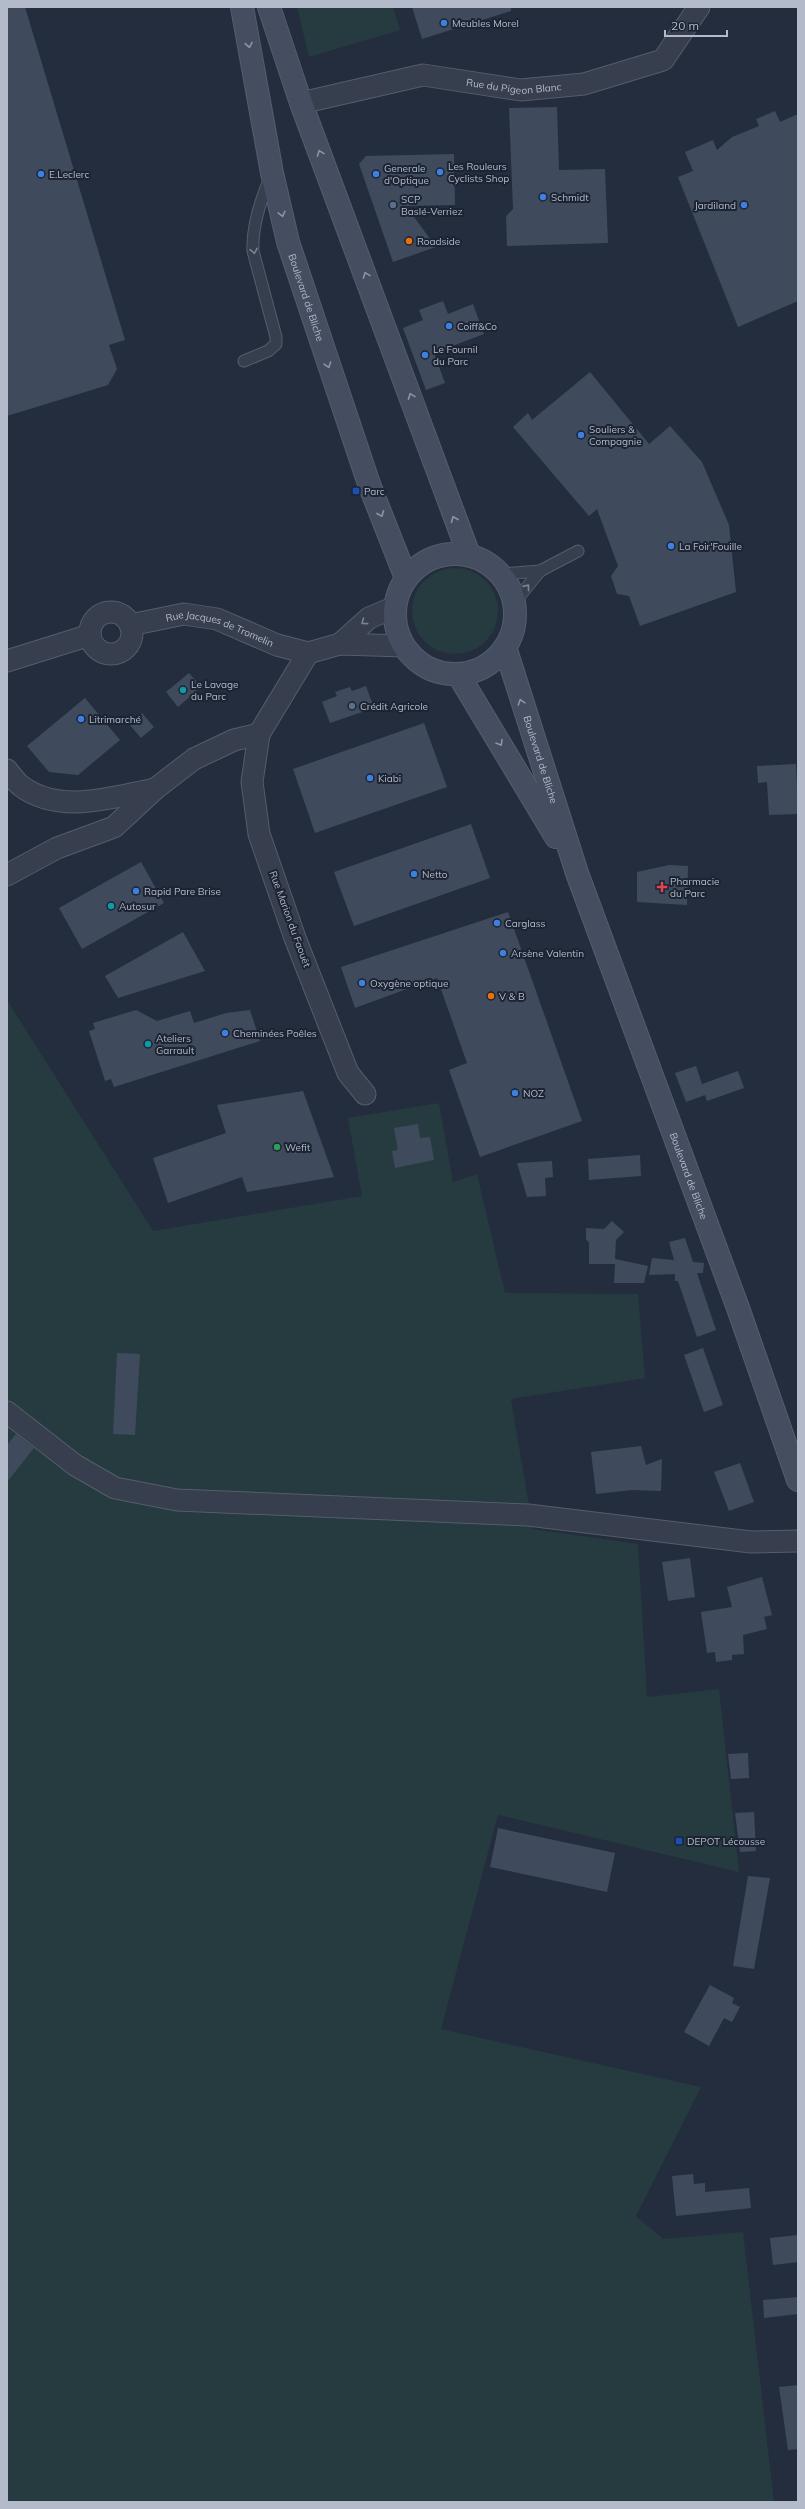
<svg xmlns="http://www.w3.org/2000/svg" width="805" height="2509" font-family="Mulish,sans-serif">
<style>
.green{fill:#253b3f}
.building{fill:#3f4b5d}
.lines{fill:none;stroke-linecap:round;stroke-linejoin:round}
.lane-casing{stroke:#555d6c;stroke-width:13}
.street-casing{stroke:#555d6c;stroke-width:23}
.secondary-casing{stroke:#555d6c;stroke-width:24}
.lane{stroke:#373f4e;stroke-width:11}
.street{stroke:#373f4e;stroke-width:21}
.secondary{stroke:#454e61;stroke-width:22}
.oneway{stroke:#8c94a5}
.oneway2{stroke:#7b8392}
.shop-dot{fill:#3f7fe0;stroke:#1c2433;stroke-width:1.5}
.service-dot{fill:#5c6f8a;stroke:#1c2433;stroke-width:1.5}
.food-dot{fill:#e8710a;stroke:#1c2433;stroke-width:1.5}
.transit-dot{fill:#1a4fb4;stroke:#1c2433;stroke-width:1.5}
.culture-dot{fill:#0f9aa8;stroke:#1c2433;stroke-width:1.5}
.health-dot{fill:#e0444e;stroke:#1c2433;stroke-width:1.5}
.leisure-dot{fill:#2e9e5b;stroke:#1c2433;stroke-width:1.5}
.labels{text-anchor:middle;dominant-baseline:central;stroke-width:4;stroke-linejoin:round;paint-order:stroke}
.poi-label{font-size:10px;fill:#b3bac9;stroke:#1c2433;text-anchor:start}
.street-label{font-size:10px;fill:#b3bac9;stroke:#1c2433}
</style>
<rect width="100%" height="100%" fill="#232d3e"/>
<g class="green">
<path d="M297 7H393L400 30 309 57Z"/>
<circle cx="455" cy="611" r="43"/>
<path d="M7 1000 153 1231 362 1196 348 1118 439 1103 453 1182 477 1174 505 1293 638 1294 645 1378 511 1399 533 1529 638 1544 647 1697 719 1689 739 1872 498 1815 441 2029 701 2087 636 2216 663 2239 743 2232 774 2502H7Z"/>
</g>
<g class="building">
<path d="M7 7H25L125 340 109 345 117 369 108 385 7 416Z"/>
<path d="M412 7H511V11L422 39Z"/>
<path d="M557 107 559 170 605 169 608 243 507 246 506 216 513 209 509 108Z"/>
<path d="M775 111 780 122 798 114V301L738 327 678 177 693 171 685 152 713 140 717 150 732 137 759 126 756 119Z"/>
<path d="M454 154 455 205 406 206 436 247 393 262 359 164 366 156Z"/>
<path d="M443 301 448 314 473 304 484 334 434 353 445 383 426 390 403 328 423 320 419 310Z"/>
<path d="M590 372 649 444 670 426 702 462 729 525 736 592 640 626 629 596 617 594 611 576 618 566 597 509 589 516 513 427 528 413 532 420Z"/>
<path d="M189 673 201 687 178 707 166 692Z"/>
<path d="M366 686 374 708 330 723 322 702 337 696 335 692 350 687 352 691Z"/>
<path d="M85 698 120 740 78 775 49 772 27 746Z"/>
<path d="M142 713 154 727 141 738 129 724Z"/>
<path d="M424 723 447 787 315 833 293 769Z"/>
<path d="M796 764 798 814 769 815 767 782 758 783 757 766Z"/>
<path d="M471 824 490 878 354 926 334 872Z"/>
<path d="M141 862 164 903 82 949 59 908Z"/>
<path d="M669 865 688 866 687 905 637 902V872Z"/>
<path d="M508 912 582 1121 480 1157 449 1070 467 1063 437 978 355 1008 341 967Z"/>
<path d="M183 932 205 971 118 998 105 976Z"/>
<path d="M136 1010 157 1021 190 1011 194 1023 226 1013 250 1010 260 1041 114 1087 111 1079 105 1081 89 1031 95 1029 93 1023Z"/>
<path d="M696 1066 702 1084 738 1071 744 1088 707 1101 705 1095 686 1102 675 1073Z"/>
<path d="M303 1091 334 1177 247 1192 242 1177 168 1203 153 1158 226 1133 217 1105Z"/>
<path d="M418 1124 420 1138 430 1137 434 1160 395 1168 392 1151 398 1150 394 1128Z"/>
<path d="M640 1155 641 1176 589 1180 588 1159Z"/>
<path d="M552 1161 553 1177 545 1178 546 1196 527 1197 517 1163Z"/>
<path d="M612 1221 624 1232 616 1240 615 1259 648 1266 644 1283H614L615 1264H589V1243L586 1239V1228L604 1229Z"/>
<path d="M685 1238 693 1262 704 1263 703 1273H697L716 1330 697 1337 678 1281H675V1274L649 1275 652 1258 674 1260 669 1242Z"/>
<path d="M703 1348 723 1405 704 1412 684 1355Z"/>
<path d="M117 1353 140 1354 135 1435 113 1434Z"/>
<path d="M16 1434 34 1448 7 1482V1445Z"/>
<path d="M641 1446 646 1465 662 1459 661 1491 632 1490 596 1494 591 1452Z"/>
<path d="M740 1463 754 1502 729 1511 714 1472Z"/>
<path d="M690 1558 695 1597 668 1601 662 1562Z"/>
<path d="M762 1577 772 1615 764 1617 767 1629 743 1635 744 1654 732 1655V1660L716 1662 715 1652 707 1653 701 1612 732 1607 727 1587Z"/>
<path d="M748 1753 749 1778 731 1779 728 1754Z"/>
<path d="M754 1812 756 1851 740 1852 735 1813Z"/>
<path d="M498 1828 615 1853 607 1892 490 1867Z"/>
<path d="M748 1876 770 1878 754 1969 733 1966Z"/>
<path d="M710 1985 734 1998 732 2003 740 2007 732 2022 724 2018 709 2046 684 2032Z"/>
<path d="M693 2174 694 2184 705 2183V2192L749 2188 751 2208 676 2216 672 2176Z"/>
<path d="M798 2235V2262L773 2265 770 2238Z"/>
<path d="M798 2297V2314L764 2318 763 2300Z"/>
<path d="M798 2385V2449L788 2450 779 2387Z"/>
</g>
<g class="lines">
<defs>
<g id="lane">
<path d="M244 361 268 351 276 344V337L253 251C252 227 261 199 270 178"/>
<path d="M500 574 540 571 578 551"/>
<path d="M514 603 540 571"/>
</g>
<g id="street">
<path id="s1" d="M301 103 423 75 521 90 584 84 663 60 699 7"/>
<circle cx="111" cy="633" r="21"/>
<path id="s2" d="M130 625 184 614 217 619 277 645 308 653"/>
<path d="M340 644 369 618 395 607"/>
<path d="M7 661 90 635"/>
<path d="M7 770C11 775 16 782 21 786 60 815 112 797 155 789"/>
<path d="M7 875 57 848 114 827 155 789 194 759 234 740 259 734"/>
<path d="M365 1094 348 1073 295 938 259 834 252 782 259 734 308 653 340 644 404 646"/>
<path d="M7 1412 75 1465 115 1488 177 1500 528 1515 751 1542 798 1541"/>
</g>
<g id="secondary">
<path id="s3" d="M242 7 272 173 288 242 369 484 406 578"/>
<path d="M269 7 301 103 469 555"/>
<circle cx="455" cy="614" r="60"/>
<path id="s4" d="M505 647 577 873 738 1308 798 1480"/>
<path d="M458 674 556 837"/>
</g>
</defs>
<use href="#lane" class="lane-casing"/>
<use href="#street" class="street-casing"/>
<use href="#secondary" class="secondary-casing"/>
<use href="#lane" class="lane"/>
<use href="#street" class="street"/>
<use href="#secondary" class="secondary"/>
</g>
<defs><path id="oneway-chevron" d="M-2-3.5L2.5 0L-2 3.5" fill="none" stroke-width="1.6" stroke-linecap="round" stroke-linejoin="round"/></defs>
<g class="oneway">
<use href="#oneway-chevron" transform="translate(249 45) rotate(80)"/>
<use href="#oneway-chevron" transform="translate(320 153) rotate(-111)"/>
<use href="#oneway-chevron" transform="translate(282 214) rotate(76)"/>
<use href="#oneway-chevron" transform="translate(366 275) rotate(-111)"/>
<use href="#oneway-chevron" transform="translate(328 365) rotate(72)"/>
<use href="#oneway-chevron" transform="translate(411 396) rotate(-111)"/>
<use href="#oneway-chevron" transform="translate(381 514) rotate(68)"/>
<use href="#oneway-chevron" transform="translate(454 519) rotate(-112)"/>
<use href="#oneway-chevron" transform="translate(521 702) rotate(-108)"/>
<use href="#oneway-chevron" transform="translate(500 743) rotate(60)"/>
</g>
<g class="oneway2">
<use href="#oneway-chevron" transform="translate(254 251) rotate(79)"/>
<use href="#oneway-chevron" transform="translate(527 587) rotate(-51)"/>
<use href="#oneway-chevron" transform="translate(364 622) rotate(144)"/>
</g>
<g class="shop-dot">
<circle cx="444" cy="23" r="4"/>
<circle cx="440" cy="172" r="4"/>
<circle cx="41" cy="174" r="4"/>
<circle cx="376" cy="174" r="4"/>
<circle cx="543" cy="197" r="4"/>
<circle cx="744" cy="205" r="4"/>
<circle cx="449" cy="326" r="4"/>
<circle cx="425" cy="355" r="4"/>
<circle cx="581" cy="435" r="4"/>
<circle cx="671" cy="546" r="4"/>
<circle cx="81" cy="719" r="4"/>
<circle cx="370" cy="778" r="4"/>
<circle cx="414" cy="874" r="4"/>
<circle cx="136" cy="891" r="4"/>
<circle cx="497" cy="923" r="4"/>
<circle cx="503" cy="953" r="4"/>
<circle cx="362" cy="983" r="4"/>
<circle cx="225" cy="1033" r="4"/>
<circle cx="515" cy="1093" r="4"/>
</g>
<g class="service-dot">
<circle cx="393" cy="205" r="4"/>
<circle cx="352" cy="706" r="4"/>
</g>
<g class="food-dot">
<circle cx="409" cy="241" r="4"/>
<circle cx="491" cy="996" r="4"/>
</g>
<g class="transit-dot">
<rect x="352" y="487" width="8" height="8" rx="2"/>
<rect x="675" y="1837" width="8" height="8" rx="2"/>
</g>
<g class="culture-dot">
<circle cx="183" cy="690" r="4"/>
<circle cx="111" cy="906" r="4"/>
<circle cx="148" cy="1044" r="4"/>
</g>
<path class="health-dot" d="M660 881h4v4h4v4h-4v4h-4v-4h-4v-4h4z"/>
<circle class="leisure-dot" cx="277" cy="1147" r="4"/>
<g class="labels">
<g class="poi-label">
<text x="452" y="23">Meubles Morel</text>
<text x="448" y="166">Les Rouleurs<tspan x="448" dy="12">Cyclists Shop</tspan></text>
<text x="384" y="168">Generale<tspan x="384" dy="12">d'Optique</tspan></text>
<text x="49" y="174">E.Leclerc</text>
<text x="551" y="197">Schmidt</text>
<text x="401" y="199">SCP<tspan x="401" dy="12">Baslé-Verriez</tspan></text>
<text x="736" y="205" text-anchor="end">Jardiland</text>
<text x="417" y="241">Roadside</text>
<text x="457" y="326">Coiff&amp;Co</text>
<text x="433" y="349">Le Fournil<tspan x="433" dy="12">du Parc</tspan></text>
<text x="589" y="429">Souliers &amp;<tspan x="589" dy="12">Compagnie</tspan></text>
<text x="364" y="491">Parc</text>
<text x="679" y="546">La Foir'Fouille</text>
<text x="191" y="684">Le Lavage<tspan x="191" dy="12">du Parc</tspan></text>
<text x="360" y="706">Crédit Agricole</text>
<text x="89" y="719">Litrimarché</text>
<text x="378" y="778">Kiabi</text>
<text x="422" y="874">Netto</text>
<text x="670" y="881">Pharmacie<tspan x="670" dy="12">du Parc</tspan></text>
<text x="144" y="891">Rapid Pare Brise</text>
<text x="119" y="906">Autosur</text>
<text x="505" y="923">Carglass</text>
<text x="511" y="953">Arsène Valentin</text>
<text x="370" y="983">Oxygène optique</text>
<text x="499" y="996">V &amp; B</text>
<text x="233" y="1033">Cheminées Poêles</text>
<text x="156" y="1038">Ateliers<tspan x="156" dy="12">Garrault</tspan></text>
<text x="523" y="1093">NOZ</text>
<text x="285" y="1147">Wefit</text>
<text x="687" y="1841">DEPOT Lécousse</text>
</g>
<g class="street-label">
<text stroke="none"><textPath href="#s1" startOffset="217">Rue du Pigeon Blanc</textPath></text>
<text stroke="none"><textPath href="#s3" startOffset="298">Boulevard de Bliche</textPath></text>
<text stroke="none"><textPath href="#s2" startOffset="93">Rue Jacques de Tromelin</textPath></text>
<text stroke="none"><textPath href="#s4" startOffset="118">Boulevard de Bliche</textPath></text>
<text transform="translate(290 919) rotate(70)">Rue Marion du Faouët</text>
<text stroke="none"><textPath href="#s4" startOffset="560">Boulevard de Bliche</textPath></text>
</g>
</g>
<rect width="805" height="2509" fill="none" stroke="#b3bac9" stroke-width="16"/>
<path d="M665 30v6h62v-6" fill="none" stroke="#b3bac9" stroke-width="2"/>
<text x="671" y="30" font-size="12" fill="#b3bac9" stroke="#1c2433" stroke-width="3" paint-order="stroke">20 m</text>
</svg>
